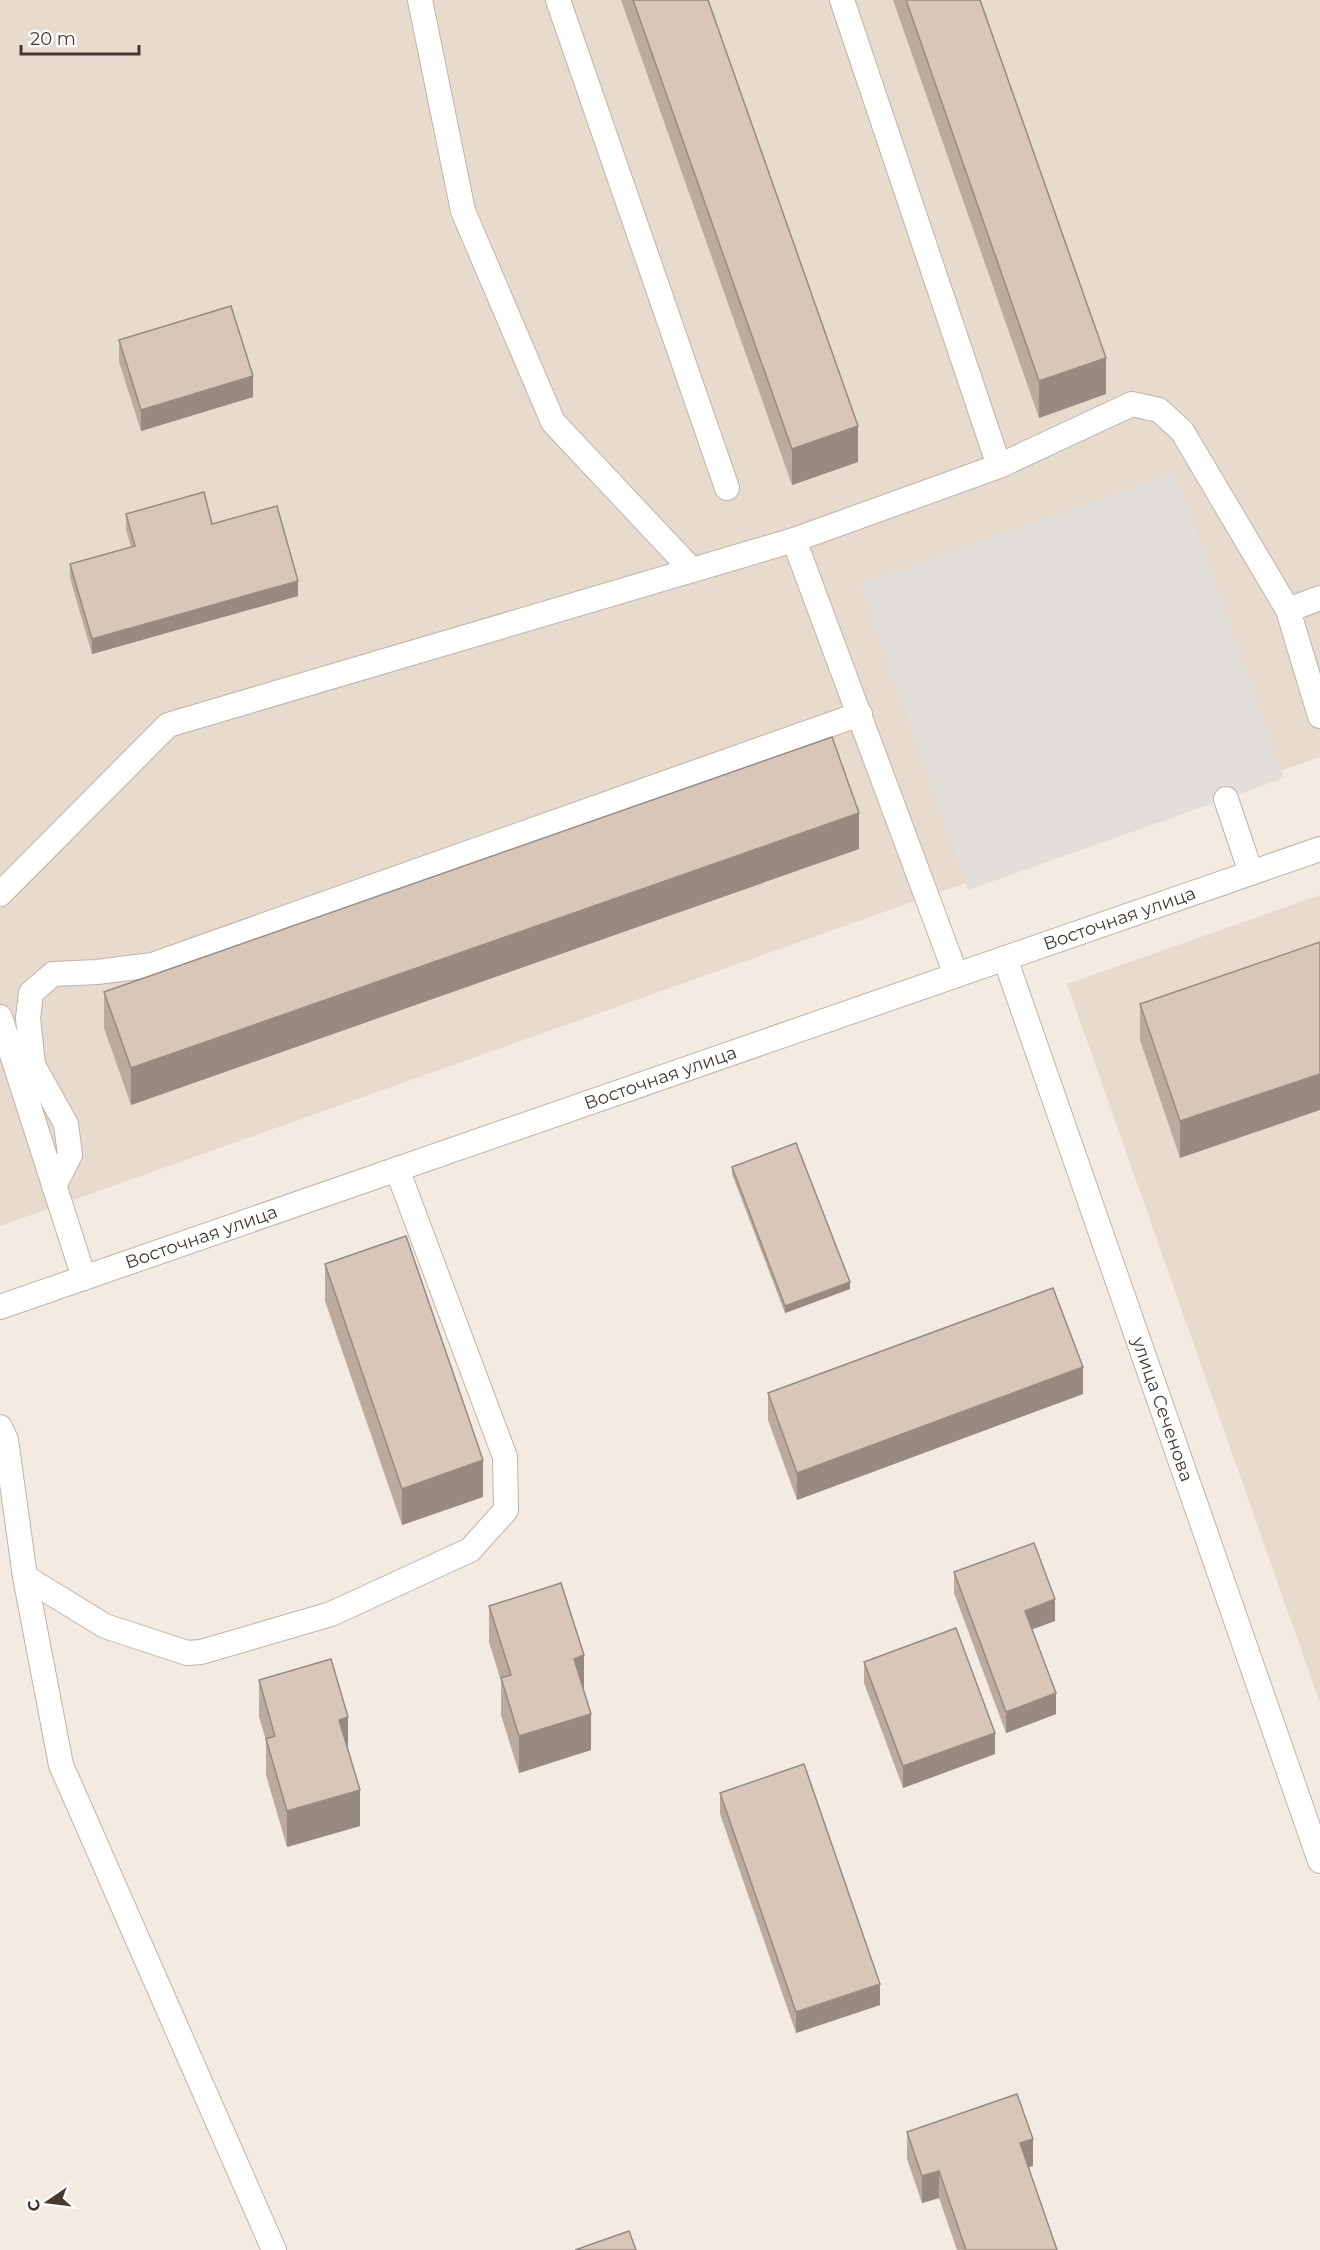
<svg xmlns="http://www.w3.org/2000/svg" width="1320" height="2250" font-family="Montserrat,sans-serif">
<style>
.residential{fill:#e7dbce}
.parking{fill:#e2deda}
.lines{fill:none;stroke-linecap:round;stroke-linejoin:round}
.lane-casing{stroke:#c1b3a6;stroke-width:26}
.lane{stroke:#fff;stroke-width:24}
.wall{fill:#baab9e}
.shaded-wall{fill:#978b81}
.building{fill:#d8c7b8;stroke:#978b81;stroke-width:1.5}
.labels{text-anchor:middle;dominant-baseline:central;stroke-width:4.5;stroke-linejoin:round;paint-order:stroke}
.street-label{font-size:18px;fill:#443a31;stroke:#fff}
</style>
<rect width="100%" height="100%" fill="#f3eae1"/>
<g class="residential">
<path d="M0 0H1320V757L0 1226Z"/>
<path d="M1320 895V1703L1067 984Z"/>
</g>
<path class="parking" d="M1176 472 1284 778 968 890 860 584Z"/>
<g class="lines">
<defs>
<g id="lane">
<path d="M420 0 463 211 553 422 692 570"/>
<path d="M558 0 727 488"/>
<path d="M842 0 999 466"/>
<path d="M794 540 956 975"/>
<path d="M1288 610 1320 598"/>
<path d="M1226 799 1251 873"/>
<path d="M0 894 168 725 794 540 999 466 1132 404 1159 410 1182 431 1288 610 1320 716"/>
<path id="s1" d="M1005 958 1320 1861"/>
<path d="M0 1017 84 1278"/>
<path d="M54 1186 70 1155 66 1124 33 1065 28 1018 31 993 53 974 97 972 152 965 860 714"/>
<path id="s2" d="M0 1307 1320 849"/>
<path d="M0 1427 6 1440 25 1577 61 1765 274 2250"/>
<path d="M25 1577 105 1626 187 1653 201 1652 331 1614 470 1550 506 1510 505 1457 397 1169"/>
</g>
</defs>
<use href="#lane" class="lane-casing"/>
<use href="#lane" class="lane"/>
</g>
<g class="wall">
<path d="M621 0H708L858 462 792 485Z"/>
<path d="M893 0H980L1106 394 1039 418Z"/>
<path d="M119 340 253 397 141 431 119 362Z"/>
<path d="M126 514 212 524 298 596 92 654 70 578V564L131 547 126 529Z"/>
<path d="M859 849 131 1105 104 1028V992Z"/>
<path d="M1320 942 1180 1158 1140 1040V1004Z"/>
<path d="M732 1167 850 1289 785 1313 732 1174Z"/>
<path d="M325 1264 483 1497 402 1525 325 1301Z"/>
<path d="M768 1393 1083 1394 797 1500 768 1420Z"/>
<path d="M954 1572 1055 1621 1032 1629 1056 1714 1006 1733 954 1593Z"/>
<path d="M489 1606 584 1689 591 1750 519 1773 501 1715V1681L489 1642Z"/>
<path d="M864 1662 995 1754 903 1788 864 1683Z"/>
<path d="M259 1680 348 1752 360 1826 287 1847 266 1775V1740L259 1717Z"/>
<path d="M720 1793 880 2005 796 2033 720 1814Z"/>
<path d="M907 2132 1033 2166 1028 2167 1057 2250H957L939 2198 922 2203 907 2159Z"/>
</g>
<g class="shaded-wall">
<path d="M1106 358V394L1039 418V381Z"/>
<path d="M253 376V397L141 431V410Z"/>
<path d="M858 426V462L792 485V449Z"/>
<path d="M298 581V596L92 654V639Z"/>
<path d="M859 813V849L131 1105V1068Z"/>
<path d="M1320 1074V1110L1180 1158V1121Z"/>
<path d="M850 1282V1289L785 1313V1306Z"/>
<path d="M1083 1367V1394L797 1500V1473Z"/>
<path d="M483 1460V1497L402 1525V1489Z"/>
<path d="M1055 1599V1621L1025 1632V1611Z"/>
<path d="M584 1655V1692L574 1659Z"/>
<path d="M1056 1693V1714L1006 1733V1712Z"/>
<path d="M591 1714V1750L519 1773V1736Z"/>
<path d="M348 1717V1753L339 1720Z"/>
<path d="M995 1733V1754L903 1788V1766Z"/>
<path d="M360 1790V1826L287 1847V1811Z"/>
<path d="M880 1984V2005L796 2033V2012Z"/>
<path d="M1033 2139V2166L1020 2170V2143Z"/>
<path d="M939 2171V2198L922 2203V2176Z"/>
</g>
<g class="building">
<path d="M633 0H708L858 426 792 449Z"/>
<path d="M906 0H980L1106 358 1039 381Z"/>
<path d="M231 306 253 376 141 410 119 340Z"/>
<path d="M204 492 212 524 277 506 298 581 92 639 70 564 135 546 126 514Z"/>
<path d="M832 737 859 813 131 1068 104 992Z"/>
<path d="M1320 942V1074L1180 1121 1140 1004Z"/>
<path d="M796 1143 850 1282 785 1306 732 1167Z"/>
<path d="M406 1236 483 1460 402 1489 325 1264Z"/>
<path d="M1053 1288 1083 1367 797 1473 768 1393Z"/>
<path d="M1034 1543 1055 1599 1025 1611 1056 1693 1006 1712 954 1572Z"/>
<path d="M561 1583 584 1655 574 1659 591 1714 519 1736 501 1678 511 1675 489 1606Z"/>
<path d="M956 1628 995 1733 903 1766 864 1662Z"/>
<path d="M331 1659 348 1717 339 1720 360 1790 287 1811 266 1739 275 1736 259 1680Z"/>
<path d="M804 1764 880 1984 796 2012 720 1793Z"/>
<path d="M1017 2094 1033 2139 1020 2143 1057 2250H966L939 2171 922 2176 907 2132Z"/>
<path d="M629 2231 636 2250H575Z"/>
</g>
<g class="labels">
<g class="street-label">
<text stroke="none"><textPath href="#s2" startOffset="1185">Восточная улица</textPath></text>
<text stroke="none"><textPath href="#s2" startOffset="699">Восточная улица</textPath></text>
<text stroke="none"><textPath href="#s2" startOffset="213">Восточная улица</textPath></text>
<text stroke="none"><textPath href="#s1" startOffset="478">улица Сеченова</textPath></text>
</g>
</g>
<g transform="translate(48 2202) rotate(256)" stroke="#ffffff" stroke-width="4.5" paint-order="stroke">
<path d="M0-4.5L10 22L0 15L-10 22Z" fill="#443a31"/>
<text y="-9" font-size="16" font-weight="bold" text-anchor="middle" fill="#443a31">С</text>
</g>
<path d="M21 45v9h118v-9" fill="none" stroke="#443a31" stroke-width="3"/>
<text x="30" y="45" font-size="18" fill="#443a31" stroke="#ffffff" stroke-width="4.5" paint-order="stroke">20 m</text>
</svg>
